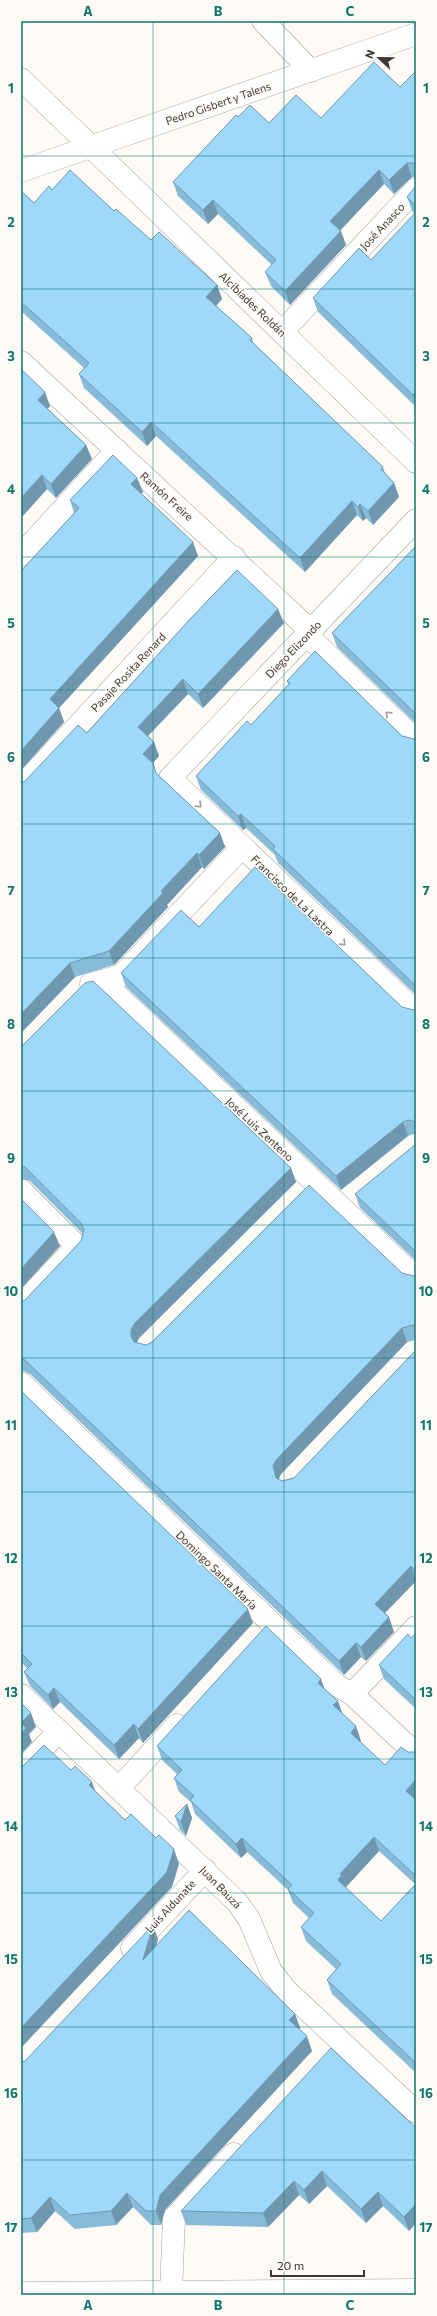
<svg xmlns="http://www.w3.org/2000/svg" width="437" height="2316" font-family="Commissioner,sans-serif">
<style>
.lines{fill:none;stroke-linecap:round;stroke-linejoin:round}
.minor-casing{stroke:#a59f98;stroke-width:23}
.minor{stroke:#fff;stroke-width:22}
.wall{fill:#88bbd8;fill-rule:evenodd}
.shaded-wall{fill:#6f98b0}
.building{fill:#9ed9fb;stroke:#6f98b0}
.oneway{stroke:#9d9c9a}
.grid{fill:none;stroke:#0f766e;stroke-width:1;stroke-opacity:0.55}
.labels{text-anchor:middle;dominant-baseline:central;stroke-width:3;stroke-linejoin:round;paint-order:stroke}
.street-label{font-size:11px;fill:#3b3835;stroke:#fefaf5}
.neatline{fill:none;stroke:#0f766e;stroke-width:1.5}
.grid-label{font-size:13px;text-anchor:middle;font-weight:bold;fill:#0f766e}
</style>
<rect width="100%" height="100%" fill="#fefaf5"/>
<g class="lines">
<defs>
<g id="minor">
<path d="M263 21 311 71"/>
<path d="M21 79 416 462"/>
<path d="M21 171 416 34"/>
<path d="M282 332 416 189"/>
<path d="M21 362 311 631"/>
<path d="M416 520 170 778 416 1012"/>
<path d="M21 555 117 450"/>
<path d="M307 635 416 741"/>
<path d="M21 787 234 557"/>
<path d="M102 981 416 1278"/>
<path d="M91 984 121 976 242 847"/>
<path d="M21 1190 77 1246 21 1305"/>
<path d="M21 1383 336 1685 352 1694 416 1754"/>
<path d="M352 1694 416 1627"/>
<path d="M21 1695 237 1902 249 1919 271 1971 286 1990 416 2112"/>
<path d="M21 1771 59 1731"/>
<path d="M119 1788 177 1725"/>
<path d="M132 1948 205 1870"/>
<path d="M21 2293 416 2290"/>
<path d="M171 2293 174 2218 234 2154"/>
</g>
</defs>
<use href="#minor" class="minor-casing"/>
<use href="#minor" class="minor"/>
</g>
<g class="wall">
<path d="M416 71V177H412L394 194 384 184 340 230 346 245 290 305 271 286 265 272 272 265 218 214 208 224 178 196 173 182 238 117 269 123 321 118 400 87Z"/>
<path d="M416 186V407L318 312 313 298 371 260 415 214 412 211 407 197Z"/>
<path d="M52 190 114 211 151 240 217 285 222 299 216 306 252 338 253 343 383 467 385 473 394 483 399 497 373 525 366 518 363 521 357 515 305 572 156 436 147 446 84 388 79 374 84 368 21 311V191L34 203Z"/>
<path d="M21 371 50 406 47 409 86 445 92 459 56 498 47 489 21 518Z"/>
<path d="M137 478 143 492 141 494 198 556 59 708 64 722 21 770V571L74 513 70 500Z"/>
<path d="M416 546V724L337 647 332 633Z"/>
<path d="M284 623 203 708 188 694 148 736 154 742 159 756 153 763 156 773 220 833 225 847 204 869 202 867 167 905 168 907 114 965 75 977 21 1033 25 781 87 733Z"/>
<path d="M287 681 402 736 414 739 416 738V995L278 863 275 855 246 828 243 830 201 790 196 776 251 725 288 685Z"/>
<path d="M199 927 402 1007 414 1010 416 1009V1134H414L408 1136 341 1190 126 987 121 973Z"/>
<path d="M21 1047 291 1168 296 1182 139 1338 137 1343 146 1345 402 1273 414 1276 416 1275V1340L407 1342 281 1474 279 1479 282 1481 294 1478 416 1350V1581L385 1613 394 1632 366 1661 361 1657 344 1675 30 1374 24 1371H21V1302L25 1300 81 1241 83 1234 30 1181 21 1179Z"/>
<path d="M416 1144V1261L360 1208 355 1194Z"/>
<path d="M21 1391 253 1623 143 1743 139 1738 119 1759 60 1702 53 1709 30 1686 24 1672 28 1669 21 1662Z"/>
<path d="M416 1633V1709L384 1679 379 1665 411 1638Z"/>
<path d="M325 1689 361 1741 360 1742 385 1765 408 1752H415L416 1751V2073L332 1994 327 1980 336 1969 306 1941 301 1927 309 1918 293 1903 288 1890 247 1852 241 1858 195 1814 191 1802 179 1792 174 1778 177 1774 162 1760 157 1746ZM379 1851 415 1884 381 1921 347 1889 346 1887Z"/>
<path d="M187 1804 192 1818 186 1836 180 1830 175 1816Z"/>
<path d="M158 1939 156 1946 295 2014 300 2028 299 2029 312 2051 165 2210 161 2225H151L133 2207 116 2225 75 2229 55 2211 37 2232 21 2233V2062L25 2061Z"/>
<path d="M416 2128V2223L409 2231 383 2206 366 2223 327 2186 309 2204 299 2195 268 2227 186 2225 181 2211Z"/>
</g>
<g class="shaded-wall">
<path d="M407 163 412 177 394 194 389 180Z"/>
<path d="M379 170 384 184 336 235 330 221Z"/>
<path d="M213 200 218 214 208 224 203 210Z"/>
<path d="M341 231 346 245 290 305 285 291Z"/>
<path d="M217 285 222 299 211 311 206 297Z"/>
<path d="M45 392 50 406 43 414 38 400Z"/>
<path d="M416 392V402L413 395Z"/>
<path d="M151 422 156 436 147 446 142 432Z"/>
<path d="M86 445 92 459 56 498 51 484Z"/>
<path d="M42 475 47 489 21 518V498Z"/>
<path d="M137 478 143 492 136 499 131 484Z"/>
<path d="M394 483 399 497 373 525 368 511Z"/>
<path d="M352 501 357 515 305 572 300 558Z"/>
<path d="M360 504 366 518 363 521 358 507Z"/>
<path d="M193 542 198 556 59 708 64 722 21 770V751L50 699Z"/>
<path d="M278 609 284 623 203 708 198 694Z"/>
<path d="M183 679 188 694 143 741 138 727Z"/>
<path d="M154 742 159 756 148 768 143 754Z"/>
<path d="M241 814 246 828 243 830 238 816Z"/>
<path d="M220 833 225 847 204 869 199 855Z"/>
<path d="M197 853 202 867 167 905 168 907 114 965 109 951 161 891Z"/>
<path d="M70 963 75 977 21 1033V1014Z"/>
<path d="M403 1122 408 1136 341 1190 336 1176Z"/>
<path d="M291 1168 296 1182 139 1338 136 1344 131 1336V1330L134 1324Z"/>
<path d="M54 1232 60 1246 21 1289V1269Z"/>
<path d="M402 1328 407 1342 281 1474 278 1480 276 1478 273 1466 276 1460Z"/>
<path d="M411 1566 416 1581 380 1618 375 1604Z"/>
<path d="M248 1609 253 1623 143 1743 138 1729Z"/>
<path d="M389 1617 394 1632 366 1661 361 1647Z"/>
<path d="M356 1643 361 1657 344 1675 339 1661Z"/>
<path d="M321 1679 326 1693 318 1683Z"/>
<path d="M54 1688 60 1702 53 1709 48 1695Z"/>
<path d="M338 1701 343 1715 333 1705Z"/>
<path d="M31 1713 36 1727 29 1734 32 1742 21 1754V1723Z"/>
<path d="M134 1724 139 1738 119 1759 114 1745Z"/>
<path d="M356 1726 361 1741 356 1747 351 1733Z"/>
<path d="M416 1779V1800L411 1805 406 1791Z"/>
<path d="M92 1782 97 1796 89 1785Z"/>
<path d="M187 1804 192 1818 186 1836 181 1822Z"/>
<path d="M374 1837 379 1851 346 1887 347 1889 338 1880 340 1874Z"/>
<path d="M242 1838 247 1852 241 1858 236 1844Z"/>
<path d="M174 1849 179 1864 172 1887 21 2048V2028Z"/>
<path d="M153 1925 158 1939 148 1974 143 1960Z"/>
<path d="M295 2014 300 2028 295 2034 289 2020Z"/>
<path d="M307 2036 312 2051 165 2210 161 2225 156 2211 160 2195Z"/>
<path d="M322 2171 327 2186 309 2204 304 2190Z"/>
<path d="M294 2181 299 2195 268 2227 263 2213Z"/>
<path d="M378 2192 383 2206 366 2223 361 2209Z"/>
<path d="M127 2193 133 2207 116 2225 111 2211Z"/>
<path d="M50 2197 55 2211 37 2232 31 2218Z"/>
<path d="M416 2204V2223L409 2231 404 2217Z"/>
</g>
<g class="building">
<path d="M374 62 400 87 416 71V164L413 163H407L389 180 379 170 330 221 341 231 285 291 265 272 276 260 213 200 203 210 173 182 236 115 238 117 250 105 269 123 296 95 321 118Z"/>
<path d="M70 170 114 211 116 209 151 240 159 232 217 285 206 297 252 338 250 340 383 467 381 469 394 483 368 511 360 504 358 507 352 501 300 558 151 422 142 432 79 374 89 363 21 302V191L34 203 49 186 52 190Z"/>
<path d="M416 186V206L407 197Z"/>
<path d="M416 212V392L413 395 313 298 359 248 371 260Z"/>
<path d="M22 370 45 392 38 400 86 445 51 484 42 475 21 498V371Z"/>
<path d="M113 455 137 478 131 484 193 542 50 699 59 708 21 751V571L79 508 70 500Z"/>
<path d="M416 546V714L332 633Z"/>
<path d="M237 570 278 609 198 694 183 679 138 727 154 742 143 754 153 763 156 773 220 833 199 855 197 853 161 891 163 893 109 951 70 963 21 1014V783L25 781 78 725 87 733 190 619Z"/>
<path d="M315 651 402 736 414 739 416 738V986L273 849 275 846 241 814 238 816 196 776 247 721 251 725 290 683 287 681Z"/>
<path d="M255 867 402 1007 414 1010 416 1009V1122L409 1120 403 1122 336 1176 121 973 181 910 199 927Z"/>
<path d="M93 981 291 1168 134 1324 131 1330V1336L134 1342 146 1345 152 1342 309 1185 402 1273 414 1276 416 1275V1326L413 1325 402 1328 276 1460 273 1466 276 1478 282 1481 294 1478 416 1350V1571L411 1566 375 1604 389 1617 361 1647 356 1643 339 1661 25 1360 21 1358V1302L25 1300 81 1241 84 1229 81 1223 25 1167 21 1166V1047L85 983Z"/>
<path d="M416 1144V1252L355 1194Z"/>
<path d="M21 1199 54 1232 21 1269Z"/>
<path d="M21 1391 248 1609 138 1729 134 1724 114 1745 54 1688 48 1695 24 1672 32 1664 21 1653Z"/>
<path d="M266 1626 321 1679 318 1683 338 1701 333 1705 356 1726 351 1733 385 1765 401 1747 408 1752H415L416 1751V1779L406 1791 416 1800V1876L374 1837 340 1874 342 1875 338 1880 381 1921 416 1884V2063L327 1980 341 1964 301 1927 314 1913 288 1889 292 1885 242 1838 236 1844 190 1800 194 1796 174 1778 182 1770 157 1746Z"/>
<path d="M416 1633V1700L379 1665 408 1634 411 1638Z"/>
<path d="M21 1703 31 1713 21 1723 26 1728 21 1734Z"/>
<path d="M44 1745 71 1770 75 1766 92 1782 89 1785 125 1820 131 1814 156 1838 159 1835 174 1849 167 1872 21 2028V1768Z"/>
<path d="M187 1804 181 1822 175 1816Z"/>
<path d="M189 1910 295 2014 289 2020 307 2036 160 2195 156 2211H146L127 2193 111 2211 70 2215 50 2197 31 2218 21 2219V2062L25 2061 153 1925 143 1960Z"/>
<path d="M331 2048 416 2128V2204L404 2217 378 2192 361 2209 322 2171 304 2190 294 2181 263 2213 181 2211Z"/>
</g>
<defs><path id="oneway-chevron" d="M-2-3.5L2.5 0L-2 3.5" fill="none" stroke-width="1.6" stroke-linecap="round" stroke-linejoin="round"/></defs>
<g class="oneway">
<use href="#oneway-chevron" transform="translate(388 714) rotate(-136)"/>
<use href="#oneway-chevron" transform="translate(199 805) rotate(44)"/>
<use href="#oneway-chevron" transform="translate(343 943) rotate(44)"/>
</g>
<path class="grid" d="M153 21V2295M284 21V2295M21 156H416M21 289H416M21 423H416M21 557H416M21 690H416M21 824H416M21 958H416M21 1091H416M21 1225H416M21 1358H416M21 1492H416M21 1626H416M21 1759H416M21 1893H416M21 2027H416M21 2160H416"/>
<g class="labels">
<g class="street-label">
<text transform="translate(218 103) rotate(-19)">Pedro Gisbert y Talens</text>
<text transform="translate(382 226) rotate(-47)">José Anasco</text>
<text transform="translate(253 304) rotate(44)">Alcibíades Roldán</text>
<text transform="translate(167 496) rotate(42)">Ramón Freire</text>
<text transform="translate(293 649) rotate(-46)">Diego Elizondo</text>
<text transform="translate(128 672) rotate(-47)">Pasaje Rosita Renard</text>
<text transform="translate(293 895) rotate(44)">Francisco de La Lastra</text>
<text transform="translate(260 1129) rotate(43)">José Luis Zenteno</text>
<text transform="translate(217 1570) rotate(44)">Domingo Santa María</text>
<text transform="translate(221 1887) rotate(46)">Juan Bauzá</text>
<text transform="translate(170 1906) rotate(-47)">Luis Aldunate</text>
</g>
</g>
<rect width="437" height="2316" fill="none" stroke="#fefaf5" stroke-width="44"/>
<g transform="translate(379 58) rotate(292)" stroke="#fefaf5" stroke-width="3" paint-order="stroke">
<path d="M0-3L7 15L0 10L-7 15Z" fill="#3b3835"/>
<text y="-6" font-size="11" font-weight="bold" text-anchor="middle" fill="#3b3835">N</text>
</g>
<path d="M271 2270v6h93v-6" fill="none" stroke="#3b3835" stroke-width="2"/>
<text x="277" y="2270" font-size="12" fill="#3b3835" stroke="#fefaf5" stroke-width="3" paint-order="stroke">20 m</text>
<rect x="22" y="22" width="393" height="2272" class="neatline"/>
<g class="grid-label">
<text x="88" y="16">A</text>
<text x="218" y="16">B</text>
<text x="350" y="16">C</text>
<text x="11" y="93">1</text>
<text x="426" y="93">1</text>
<text x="11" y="227">2</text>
<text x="426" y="227">2</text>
<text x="11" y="361">3</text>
<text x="426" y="361">3</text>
<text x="11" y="494">4</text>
<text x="426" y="494">4</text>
<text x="11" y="628">5</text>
<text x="426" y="628">5</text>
<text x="11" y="762">6</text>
<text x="426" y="762">6</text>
<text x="11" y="895">7</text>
<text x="426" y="895">7</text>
<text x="11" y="1029">8</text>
<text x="426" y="1029">8</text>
<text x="11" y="1163">9</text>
<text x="426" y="1163">9</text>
<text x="11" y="1296">10</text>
<text x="426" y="1296">10</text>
<text x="11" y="1430">11</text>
<text x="426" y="1430">11</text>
<text x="11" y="1563">12</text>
<text x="426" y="1563">12</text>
<text x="11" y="1697">13</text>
<text x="426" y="1697">13</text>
<text x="11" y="1831">14</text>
<text x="426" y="1831">14</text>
<text x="11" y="1964">15</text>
<text x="426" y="1964">15</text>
<text x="11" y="2098">16</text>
<text x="426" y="2098">16</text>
<text x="11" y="2232">17</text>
<text x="426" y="2232">17</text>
<text x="88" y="2310">A</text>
<text x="218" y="2310">B</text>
<text x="350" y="2310">C</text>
</g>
</svg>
